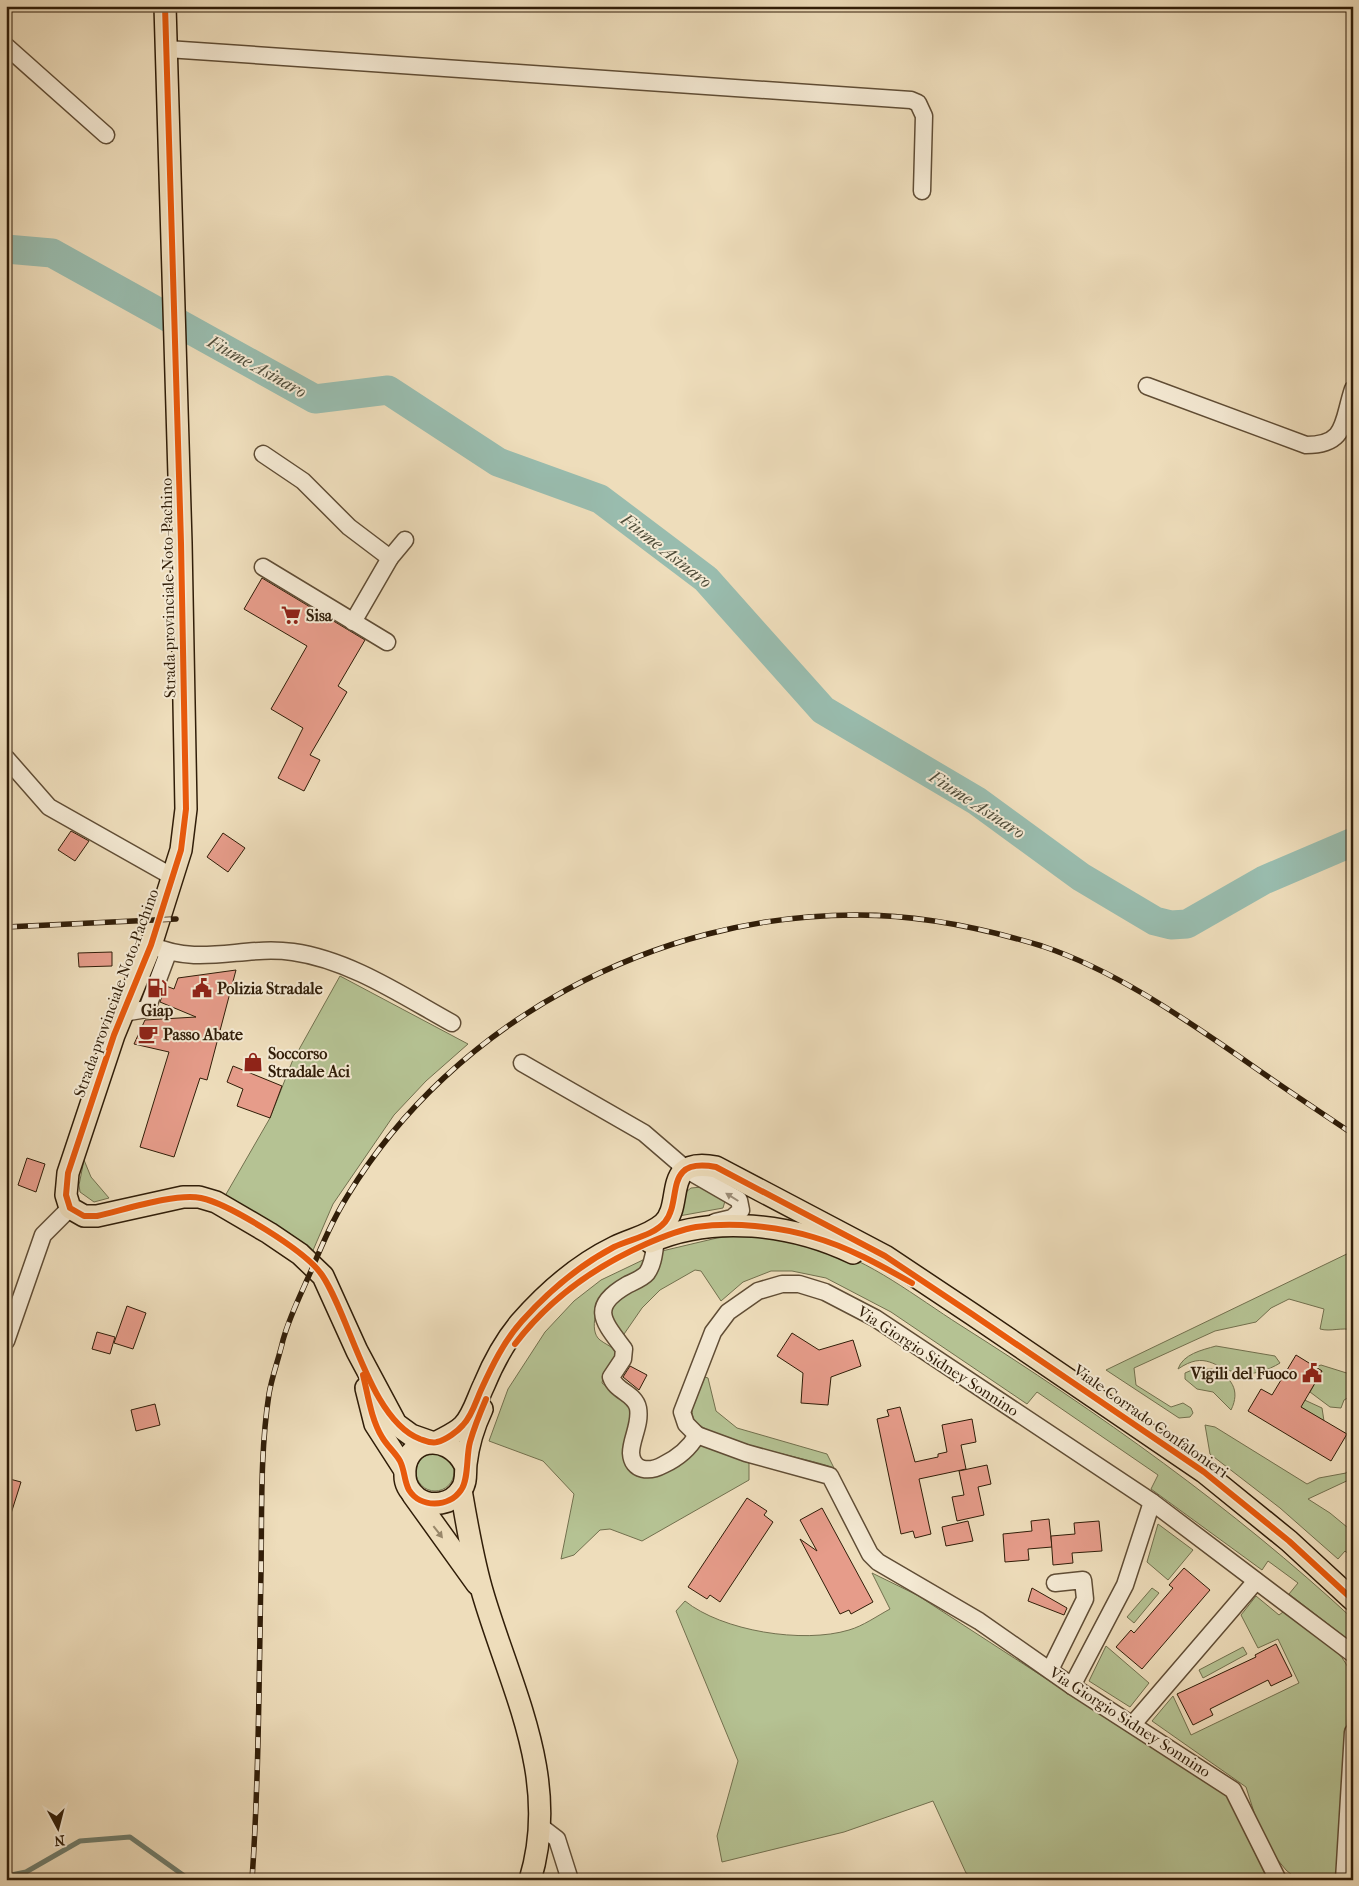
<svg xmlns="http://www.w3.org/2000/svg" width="1359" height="1886" font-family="'IM FELL French Canon',serif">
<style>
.green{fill:#b5c293;stroke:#72704e}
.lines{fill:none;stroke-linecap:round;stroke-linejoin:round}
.stream{stroke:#6f7c6c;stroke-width:5}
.river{stroke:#99bcae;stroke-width:29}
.building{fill:#e69c8a;stroke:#301d08}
.minor-casing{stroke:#604d35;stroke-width:19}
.major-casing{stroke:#301d08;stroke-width:24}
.minor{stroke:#f4e9d3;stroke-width:16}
.major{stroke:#edb;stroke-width:21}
.rail-casing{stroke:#301d08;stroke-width:5.5}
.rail{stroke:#f4e9d3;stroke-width:4;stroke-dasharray:11;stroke-linecap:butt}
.cycleway-casing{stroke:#f4e9d3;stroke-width:9}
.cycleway{stroke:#e8590c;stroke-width:6}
.oneway{fill:#9c8d78}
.oneway2{fill:#98876a}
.labels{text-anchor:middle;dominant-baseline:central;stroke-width:4;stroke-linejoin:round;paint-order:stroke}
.street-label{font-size:16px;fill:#301d08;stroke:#f4e9d3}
.poi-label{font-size:16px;font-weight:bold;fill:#301d08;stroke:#f4e9d3;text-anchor:start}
.water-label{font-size:18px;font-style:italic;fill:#504d3a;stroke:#f4e9d3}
</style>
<rect width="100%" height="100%" fill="#edb"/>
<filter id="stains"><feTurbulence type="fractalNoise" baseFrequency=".004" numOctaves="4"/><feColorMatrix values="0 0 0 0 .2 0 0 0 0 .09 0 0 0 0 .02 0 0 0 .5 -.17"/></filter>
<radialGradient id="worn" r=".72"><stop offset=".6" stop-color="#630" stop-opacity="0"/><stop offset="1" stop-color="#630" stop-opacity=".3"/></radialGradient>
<g class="green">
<path d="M340 976 468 1044 426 1081 394 1115 333 1204 311 1255 225 1196 270 1118 292 1062Z"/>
<path d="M84 1160 91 1177 109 1198 94 1202 80 1192 79 1185Z"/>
<path d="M702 1187 725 1201 723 1208 679 1216 682 1195 691 1188Z"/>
<path d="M744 1235C768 1239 795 1239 819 1246 870 1260 916 1297 960 1325 1099 1413 1232 1507 1353 1619V1643L1289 1594 1298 1583 1268 1561 1262 1570 1151 1489 1158 1475 1037 1392 1027 1404 891 1312 826 1278 792 1271H771L743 1282 721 1301 701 1271 695 1270 660 1290 642 1308 622 1337 610 1319 612 1302 662 1251 717 1238Z"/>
<path d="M1353 1251V1330C1341 1327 1331 1332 1320 1329L1324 1309 1289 1299 1271 1308 1256 1322 1215 1331 1134 1368 1136 1385 1171 1407 1183 1403 1191 1408 1193 1413 1190 1417 1179 1418 1106 1370Z"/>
<path d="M645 1259 641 1273C629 1280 617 1286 607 1294 597 1301 588 1331 600 1340 605 1344 611 1346 616 1351 617 1364 603 1368 602 1383L633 1409 632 1469 699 1444 749 1463V1480L642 1541 610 1529 600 1530 574 1555 561 1559 574 1494 543 1461 489 1441 508 1389 545 1332 574 1301 601 1280Z"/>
<path d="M1216 1346 1275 1356 1280 1363C1269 1370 1251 1376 1238 1373 1214 1368 1206 1350 1178 1369 1183 1354 1202 1350 1216 1346Z"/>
<path d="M1321 1365 1353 1375V1395L1344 1400 1341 1408 1330 1407 1310 1392 1322 1371 1316 1367Z"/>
<path d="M1212 1369C1231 1376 1241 1390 1231 1410L1213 1392 1197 1389 1185 1379V1373L1192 1370Z"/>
<path d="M705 1377 708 1378 716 1411 737 1428 827 1454 834 1468C810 1458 700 1440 693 1417 689 1405 701 1388 705 1377Z"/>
<path d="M1298 1397 1322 1408 1324 1421 1294 1403Z"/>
<path d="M1205 1425 1215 1427 1307 1484 1319 1478 1346 1473 1353 1465V1478L1308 1499 1330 1513 1353 1532V1558L1345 1551 1338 1559 1280 1508 1210 1454Z"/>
<circle cx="435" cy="1472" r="19"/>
<path d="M1158 1524 1193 1550 1168 1580 1147 1562Z"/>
<path d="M872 1573 917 1595 1227 1796 1265 1874 1264 1880H976L966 1873 933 1801 844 1832 722 1862 717 1836 738 1761 676 1611 685 1601C722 1631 803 1644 849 1630 863 1626 877 1616 890 1609Z"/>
<path d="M1152 1588 1159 1593 1134 1623 1127 1617Z"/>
<path d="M1256 1596 1279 1615 1283 1612C1307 1629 1339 1644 1350 1672L1338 1880H1298L1286 1870 1272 1853 1260 1831 1246 1787 1152 1721 1173 1696 1191 1735 1299 1683 1278 1639 1258 1648 1241 1615Z"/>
<path d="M1106 1646 1149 1683 1130 1707 1089 1681Z"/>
<path d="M1243 1647 1247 1654 1203 1678 1199 1670Z"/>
</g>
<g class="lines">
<path class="stream" d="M6 1876 26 1872 80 1841 130 1837 190 1880"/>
<path class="river" d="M6 249 52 253 315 399 388 390 498 462 600 499 706 579 823 710 977 801 1081 877 1155 921 1171 925 1187 924 1264 880 1353 842"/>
</g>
<g class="building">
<path d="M262 578 365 640 338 686 347 692 310 755 320 760 304 791 278 778 303 728 271 709 307 646 244 609Z"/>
<path d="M71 831 89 841 75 861 58 850Z"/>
<path d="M223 833 245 848 228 872 207 857Z"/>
<path d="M112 952V966L79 967 78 953Z"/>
<path d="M236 970 207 1080 200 1078 174 1157 140 1147 169 1052 134 1044 145 1020 196 1017 160 1002 166 986 174 989 178 978Z"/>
<path d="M233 1066 282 1086 270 1118 237 1106 243 1089 227 1082Z"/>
<path d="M27 1158 45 1164 36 1192 18 1185Z"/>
<path d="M127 1306 146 1313 133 1349 114 1343Z"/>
<path d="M97 1332 115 1337 110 1354 92 1349Z"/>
<path d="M792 1333 819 1350 853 1340 861 1366 831 1377 828 1405 801 1403 803 1373 777 1356Z"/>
<path d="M1296 1355 1322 1371 1301 1407 1347 1434 1331 1461 1248 1411 1261 1389 1272 1395Z"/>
<path d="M630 1366 647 1375 639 1390 623 1377Z"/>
<path d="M155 1404 160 1425 136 1431 131 1410Z"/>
<path d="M900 1407 915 1462 938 1457V1454L947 1452 942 1425 972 1419 976 1442 961 1445 966 1469 919 1479 931 1534 915 1538 913 1531 901 1534 877 1419 889 1416 887 1410Z"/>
<path d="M987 1465 991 1484 978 1487 984 1515 957 1521 952 1497 964 1495 959 1471Z"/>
<path d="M6 1478 21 1482 9 1520H6Z"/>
<path d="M747 1498 767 1511 764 1515 773 1522 720 1602 710 1595 707 1599 688 1587Z"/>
<path d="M822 1508 873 1602 851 1614 849 1610 840 1614 800 1539 817 1551 800 1520Z"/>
<path d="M1049 1519 1052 1547 1028 1549 1029 1560 1005 1562 1003 1534 1032 1531 1031 1521Z"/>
<path d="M968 1521 973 1541 946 1546 942 1527Z"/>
<path d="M1099 1521 1102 1551 1072 1553 1073 1563 1053 1565 1051 1536 1075 1534 1074 1523Z"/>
<path d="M1184 1568 1210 1590 1142 1669 1116 1647 1131 1630 1134 1633 1173 1588 1169 1585Z"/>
<path d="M1032 1588 1067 1608 1064 1615 1028 1601Z"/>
<path d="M1276 1644 1292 1676 1271 1686 1268 1680 1210 1709 1213 1715 1193 1725 1177 1694 1256 1657 1255 1655Z"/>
</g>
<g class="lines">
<defs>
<g id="minor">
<path d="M6 46 106 135"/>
<path d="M167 49 911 100 918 103 924 116 922 191"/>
<path d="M1147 386 1306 445C1347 445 1342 422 1353 389"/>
<path d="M263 454 303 481 349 527 390 558"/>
<path d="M263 567 387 642"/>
<path d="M353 622 390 558 405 540"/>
<path d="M6 758 49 807 173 877"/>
<path d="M151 945C200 967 243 945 293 952 350 960 403 996 452 1023"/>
<path d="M123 1013 147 1009 168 953"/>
<path d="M522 1063 644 1133 687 1170 739 1200 741 1210 732 1218 715 1222"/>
<path d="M656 1240C654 1251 654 1263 647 1273 643 1278 633 1282 627 1285 589 1307 603 1321 624 1349L623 1359 611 1377C616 1392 635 1393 638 1408 641 1424 631 1439 631 1453 632 1472 650 1472 663 1465 678 1458 689 1449 697 1435"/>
<path d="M6 1341 43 1235 70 1208"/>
<path d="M1050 1670 1085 1599 1083 1580 1055 1583"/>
<path d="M1072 1686 1125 1585 1152 1502"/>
<path d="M1133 1724 1256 1581"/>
<path d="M540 1826 557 1839 570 1880"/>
<path d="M1278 1880 1233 1790 1072 1686 979 1621 878 1562 870 1554 830 1476 746 1453 697 1435 686 1424 682 1412 713 1332 728 1312 758 1291 782 1284H799L825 1292 875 1318 1152 1502 1353 1654"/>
<path d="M1344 1880 1353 1732"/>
</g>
<g id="major">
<path d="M165 6 181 543 186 809 181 850 151 945 114 1035 68 1173 66 1195 70 1208 84 1216H97L183 1197H199L216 1202 269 1233 300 1254 323 1276 357 1351 396 1424 411 1435 431 1442"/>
<path d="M650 1242C714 1214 792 1224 853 1253"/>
<path d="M366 1388 375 1424 404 1469"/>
<path d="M437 1442C446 1437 456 1433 463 1426 473 1416 478 1397 484 1385 493 1363 505 1341 520 1323 547 1292 578 1265 615 1247 631 1239 649 1236 663 1224 685 1205 660 1156 716 1167L885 1256 972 1314 1204 1472 1289 1541 1353 1600"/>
<path d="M465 1465C447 1430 402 1439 405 1476 405 1485 410 1492 417 1498 431 1508 452 1504 461 1490 467 1482 465 1474 466 1464 468 1446 474 1426 482 1409"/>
<path d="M461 1490C467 1525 473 1561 483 1594 511 1689 561 1779 530 1880"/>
<path d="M413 1495 477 1584"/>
</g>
</defs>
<use href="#minor" class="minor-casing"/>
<use href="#major" class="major-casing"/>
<use href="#minor" class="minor"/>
<use href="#major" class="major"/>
<defs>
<g id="rail">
<path d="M6 927 176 919"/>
<path d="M252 1880C259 1777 259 1674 261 1572 262 1513 260 1452 269 1394 272 1376 279 1358 283 1340 290 1315 301 1294 311 1271 322 1245 333 1219 348 1195 453 1022 656 914 858 915 920 915 983 928 1042 946 1113 970 1176 1013 1237 1055 1275 1082 1314 1108 1353 1134"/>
</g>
</defs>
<use href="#rail" class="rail-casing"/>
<use href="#rail" class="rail"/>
<defs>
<g id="cycleway">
<path d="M165 6 181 543 186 809 181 850 151 945 114 1035 68 1173 66 1195 70 1208 84 1216H97C124 1210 174 1193 201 1198 229 1204 306 1251 322 1275 351 1318 370 1420 420 1439 426 1441 432 1444 437 1442 446 1440 458 1431 463 1425 472 1416 476 1401 481 1390 492 1366 504 1341 522 1321 548 1292 578 1266 614 1247 630 1239 653 1236 665 1222 683 1200 662 1157 716 1167L885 1256 972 1314 1204 1472 1289 1541 1353 1600"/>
<path d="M515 1344C550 1298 594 1267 646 1244 662 1237 679 1230 696 1227 733 1222 777 1226 813 1237 848 1247 880 1265 912 1283"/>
<path d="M363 1375C368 1395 371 1419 382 1437 387 1446 395 1452 400 1461 405 1471 404 1481 409 1490 420 1508 449 1508 461 1490 469 1479 466 1456 470 1442 474 1428 480 1413 486 1399"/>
</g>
</defs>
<use href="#cycleway" class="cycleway-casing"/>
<use href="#cycleway" class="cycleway"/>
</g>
<defs><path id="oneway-solid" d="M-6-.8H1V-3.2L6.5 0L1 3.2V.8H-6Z" transform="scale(1.25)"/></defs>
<use class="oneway" href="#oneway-solid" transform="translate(732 1197) rotate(-148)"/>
<use class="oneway2" href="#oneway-solid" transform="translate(438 1532) rotate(52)"/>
<defs>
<symbol id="supermarket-bare" viewBox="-9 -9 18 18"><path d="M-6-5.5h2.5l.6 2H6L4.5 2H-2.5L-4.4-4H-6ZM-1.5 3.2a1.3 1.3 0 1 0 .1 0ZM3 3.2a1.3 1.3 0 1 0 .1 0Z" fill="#8f2418" stroke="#f4e9d3" stroke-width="2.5" paint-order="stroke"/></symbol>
<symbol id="fuel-bare" viewBox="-9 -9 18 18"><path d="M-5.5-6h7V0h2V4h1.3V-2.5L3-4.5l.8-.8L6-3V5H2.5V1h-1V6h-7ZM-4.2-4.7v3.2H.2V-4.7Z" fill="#8f2418" stroke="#f4e9d3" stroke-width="2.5" paint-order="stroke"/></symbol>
<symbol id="civic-bare" viewBox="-9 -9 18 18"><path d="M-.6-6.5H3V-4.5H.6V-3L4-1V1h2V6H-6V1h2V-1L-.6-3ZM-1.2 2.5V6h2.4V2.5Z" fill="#8f2418" stroke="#f4e9d3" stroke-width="2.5" paint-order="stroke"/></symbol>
<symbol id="cafe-bare" viewBox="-9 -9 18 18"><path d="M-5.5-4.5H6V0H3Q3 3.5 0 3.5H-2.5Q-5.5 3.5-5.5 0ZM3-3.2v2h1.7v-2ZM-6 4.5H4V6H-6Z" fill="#8f2418" stroke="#f4e9d3" stroke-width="2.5" paint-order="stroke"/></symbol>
<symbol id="shop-bare" viewBox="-9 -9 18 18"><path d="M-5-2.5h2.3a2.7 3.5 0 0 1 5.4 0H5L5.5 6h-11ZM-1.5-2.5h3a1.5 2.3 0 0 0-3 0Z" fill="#8f2418" stroke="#f4e9d3" stroke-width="2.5" paint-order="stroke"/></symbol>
</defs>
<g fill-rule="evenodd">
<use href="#supermarket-bare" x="277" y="601" width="28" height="28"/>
<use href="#fuel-bare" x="143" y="974" width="28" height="28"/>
<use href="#civic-bare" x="188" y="974" width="28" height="28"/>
<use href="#cafe-bare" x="134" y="1020" width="28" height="28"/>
<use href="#shop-bare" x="239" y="1048" width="28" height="28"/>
<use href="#civic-bare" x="1298" y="1359" width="28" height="28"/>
</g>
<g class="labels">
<g class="street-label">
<text transform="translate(168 588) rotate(-91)">Strada provinciale Noto-Pachino</text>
<text transform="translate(116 993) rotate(-70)">Strada provinciale Noto-Pachino</text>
<text transform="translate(938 1361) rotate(33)">Via Giorgio Sidney Sonnino</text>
<text transform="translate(1151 1421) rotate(35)">Viale Corrado Confalonieri</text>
<text transform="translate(1130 1722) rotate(33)">Via Giorgio Sidney Sonnino</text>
</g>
<g class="poi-label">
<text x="306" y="615">Sisa</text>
<text x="217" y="988">Polizia Stradale</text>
<text x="157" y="1010" text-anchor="middle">Giap</text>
<text x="163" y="1034">Passo Abate</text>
<text x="268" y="1053">Soccorso<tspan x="268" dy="18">Stradale Aci</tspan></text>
<text x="1297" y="1373" text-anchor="end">Vigili del Fuoco</text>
</g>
<g class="water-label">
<text transform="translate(257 367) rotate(29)">Fiume Asinaro</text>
<text transform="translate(666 551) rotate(38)">Fiume Asinaro</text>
<text transform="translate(977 805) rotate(33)">Fiume Asinaro</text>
</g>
</g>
<rect width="1359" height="1886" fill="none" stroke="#edb" stroke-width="25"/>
<rect x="8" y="8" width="1344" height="1871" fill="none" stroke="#301d08" stroke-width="2.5"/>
<rect x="12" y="12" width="1334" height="1861" fill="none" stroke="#301d08"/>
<g transform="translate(58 1828) rotate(173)" stroke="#f4e9d3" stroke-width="4" paint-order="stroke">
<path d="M0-4L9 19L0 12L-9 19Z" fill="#301d08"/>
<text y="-8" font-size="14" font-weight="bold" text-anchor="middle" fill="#301d08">N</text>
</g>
<rect width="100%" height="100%" filter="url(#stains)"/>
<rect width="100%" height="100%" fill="url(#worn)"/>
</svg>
